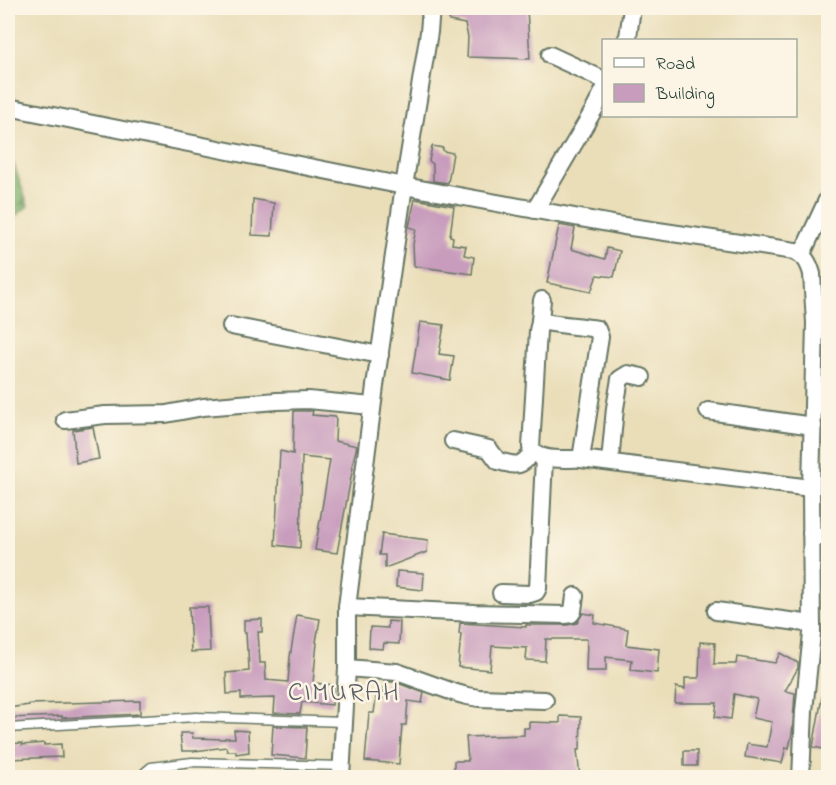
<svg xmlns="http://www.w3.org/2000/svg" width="836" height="785" font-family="'Indie Flower',sans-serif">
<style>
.forest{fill:url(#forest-firs);stroke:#507851;stroke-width:1.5}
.building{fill:#c89cbd}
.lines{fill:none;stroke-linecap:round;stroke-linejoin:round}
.service-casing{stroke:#667563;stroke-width:11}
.minor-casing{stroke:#667563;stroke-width:20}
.service{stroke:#fff;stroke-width:8}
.minor{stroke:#fff;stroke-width:16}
.labels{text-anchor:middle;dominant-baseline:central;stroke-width:5;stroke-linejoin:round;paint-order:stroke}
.quarter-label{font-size:27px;letter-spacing:1.5px;fill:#5a5e64;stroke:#fcf5e5}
</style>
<defs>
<pattern id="forest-firs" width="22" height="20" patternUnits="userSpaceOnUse" patternTransform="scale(1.5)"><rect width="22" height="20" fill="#81b36e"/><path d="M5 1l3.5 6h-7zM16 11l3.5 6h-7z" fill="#69935b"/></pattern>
</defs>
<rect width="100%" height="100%" fill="#fcf5e5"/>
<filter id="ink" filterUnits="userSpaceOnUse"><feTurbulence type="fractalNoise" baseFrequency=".0167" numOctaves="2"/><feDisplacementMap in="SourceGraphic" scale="12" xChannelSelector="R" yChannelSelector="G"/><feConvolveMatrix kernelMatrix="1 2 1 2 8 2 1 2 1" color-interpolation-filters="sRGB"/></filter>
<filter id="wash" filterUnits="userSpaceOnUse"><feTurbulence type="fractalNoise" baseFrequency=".008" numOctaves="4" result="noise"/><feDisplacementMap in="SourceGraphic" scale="24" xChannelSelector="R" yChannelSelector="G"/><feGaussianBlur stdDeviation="1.35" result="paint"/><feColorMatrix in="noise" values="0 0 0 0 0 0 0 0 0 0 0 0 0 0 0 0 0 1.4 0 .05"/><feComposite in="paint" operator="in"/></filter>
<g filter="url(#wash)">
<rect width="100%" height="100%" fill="#eadeb9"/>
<path class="forest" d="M8 150 9 151 28 206 8 222Z"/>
<g id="blocks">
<g class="building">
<path d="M451 8H527L530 59 467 57 468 37 465 24 449 21Z"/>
<path d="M432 146 443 148V151L453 153 448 183 433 181V164L429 161Z"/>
<path d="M253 199 274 203 272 236 252 235Z"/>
<path d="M415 199 454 206 450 236 453 237 452 244 466 246 464 255 474 257 472 274 414 266 413 244 416 229 409 227Z"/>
<path d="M559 225 575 228 571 249 605 259 607 248 620 251 614 277 597 275 591 292 547 283Z"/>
<path d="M420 322 444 325 439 354 454 356 450 380 412 373Z"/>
<path d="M294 411H313L312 415 336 417 335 441 357 446 352 466 353 467 337 553 315 550 330 460 302 457 300 548 275 545 280 451 293 454Z"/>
<path d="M93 427 99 459 76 463 73 430Z"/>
<path d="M382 534 428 540 427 552 385 568V555H379Z"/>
<path d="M397 571 424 573 423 590 396 587Z"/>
<path d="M189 607H208L210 651 191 652Z"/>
<path d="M583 613 595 615 594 623 628 629 626 645 659 649 657 673 631 670 632 660 606 657V671H586L587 639H546L545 661 526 660 527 648 492 646 490 670 458 667 461 634H459L460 623 526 627V625H567L577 623Z"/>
<path d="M297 615 320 619 316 642 317 643 313 683 334 685 332 705 302 702 300 714 274 713 275 698 241 699V693L227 694 226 673 249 671 248 650H247L246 633H244V620L262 619V632H258L260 663H265L266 680 288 682 290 657Z"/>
<path d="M388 621 400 622 399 644 384 643 383 649 369 648 370 627 388 628Z"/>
<path d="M700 642 715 643 714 664H736L737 657 775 663 780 653 798 663V668L785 691 795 693 792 734 789 748 786 747 782 763 745 757 747 744 767 747 772 722 753 718 757 699 734 694 731 719 715 717 717 703H675L676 687 685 689V678H699Z"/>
<path d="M384 682H395L424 693 422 703 408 701 406 725H402L399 764 365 761 369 713H374L376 698 383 699Z"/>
<path d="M822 697 828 698V750L813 747Z"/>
<path d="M140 701V714L79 717 62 718V716L8 718V708L29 705V704Z"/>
<path d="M560 716 581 717 580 750H577L580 777H454V761H468L466 737 524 735V728H529V722L560 723Z"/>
<path d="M273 726 307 727 305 758 271 755Z"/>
<path d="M234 730 248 731 249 752 236 754V751H227L226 747 194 751H182L180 733H192L193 738 225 739V738H235Z"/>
<path d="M22 743V745L44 743V745L61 744 62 757 8 759V744Z"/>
<rect x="684" y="751" width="13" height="15"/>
</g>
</g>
</g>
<g filter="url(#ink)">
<use href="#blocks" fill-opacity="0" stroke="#667563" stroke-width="1.5"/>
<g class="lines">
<defs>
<g id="service">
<path d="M8 728 196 717 344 722"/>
<path d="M143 778 145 772 151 767 192 762 342 766"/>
</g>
<g id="minor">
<path d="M431 8 429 32 404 186 624 226 795 251C805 256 809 263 812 274L815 323 811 488 812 633 804 711 801 778"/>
<path d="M626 40 628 37 632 8"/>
<path d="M550 55 604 80"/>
<path d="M8 107 404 186 375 386 347 607V668L341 778"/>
<path d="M535 210 595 108 604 90"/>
<path d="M802 254 828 198"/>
<path d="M540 321 542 300"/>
<path d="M231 326 380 355"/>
<path d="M708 411 813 426"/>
<path d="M65 420 105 415 166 414 203 407 277 401 308 400 372 406"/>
<path d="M453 441 489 449 498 461C518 466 520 468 533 452"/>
<path d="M581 459 600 337 597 329C578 326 559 325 540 321L538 331 531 447C537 463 566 458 581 459L811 488"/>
<path d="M610 462 615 408 620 379 628 374 642 377"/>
<path d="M811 533 820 537H828"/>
<path d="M501 593 530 594 536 592 538 588 544 458"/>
<path d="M347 607 474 613 565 615 571 614 573 611 575 596"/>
<path d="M716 611 812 624"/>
<path d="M347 668 397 672 456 693 467 696 479 698 545 700"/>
</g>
</defs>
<use href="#service" class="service-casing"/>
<use href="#minor" class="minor-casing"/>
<use href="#service" class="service"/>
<use href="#minor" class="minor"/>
</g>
</g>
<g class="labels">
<g class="quarter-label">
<text x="344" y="693">CIMURAH</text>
</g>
</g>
<rect width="836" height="785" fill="none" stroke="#fcf5e5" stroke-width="30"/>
<rect x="602" y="39" width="195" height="78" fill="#fcf5e5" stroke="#a4ab9e" stroke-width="1.5"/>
<rect x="614" y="58" width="30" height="9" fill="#ffffff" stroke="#a4ab9e" stroke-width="1.5"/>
<text x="656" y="69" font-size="18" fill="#1f3d34">Road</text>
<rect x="614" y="84" width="30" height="18" fill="#c89cbd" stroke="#a4ab9e" stroke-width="1.5"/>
<text x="656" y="99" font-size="18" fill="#1f3d34">Building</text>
</svg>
